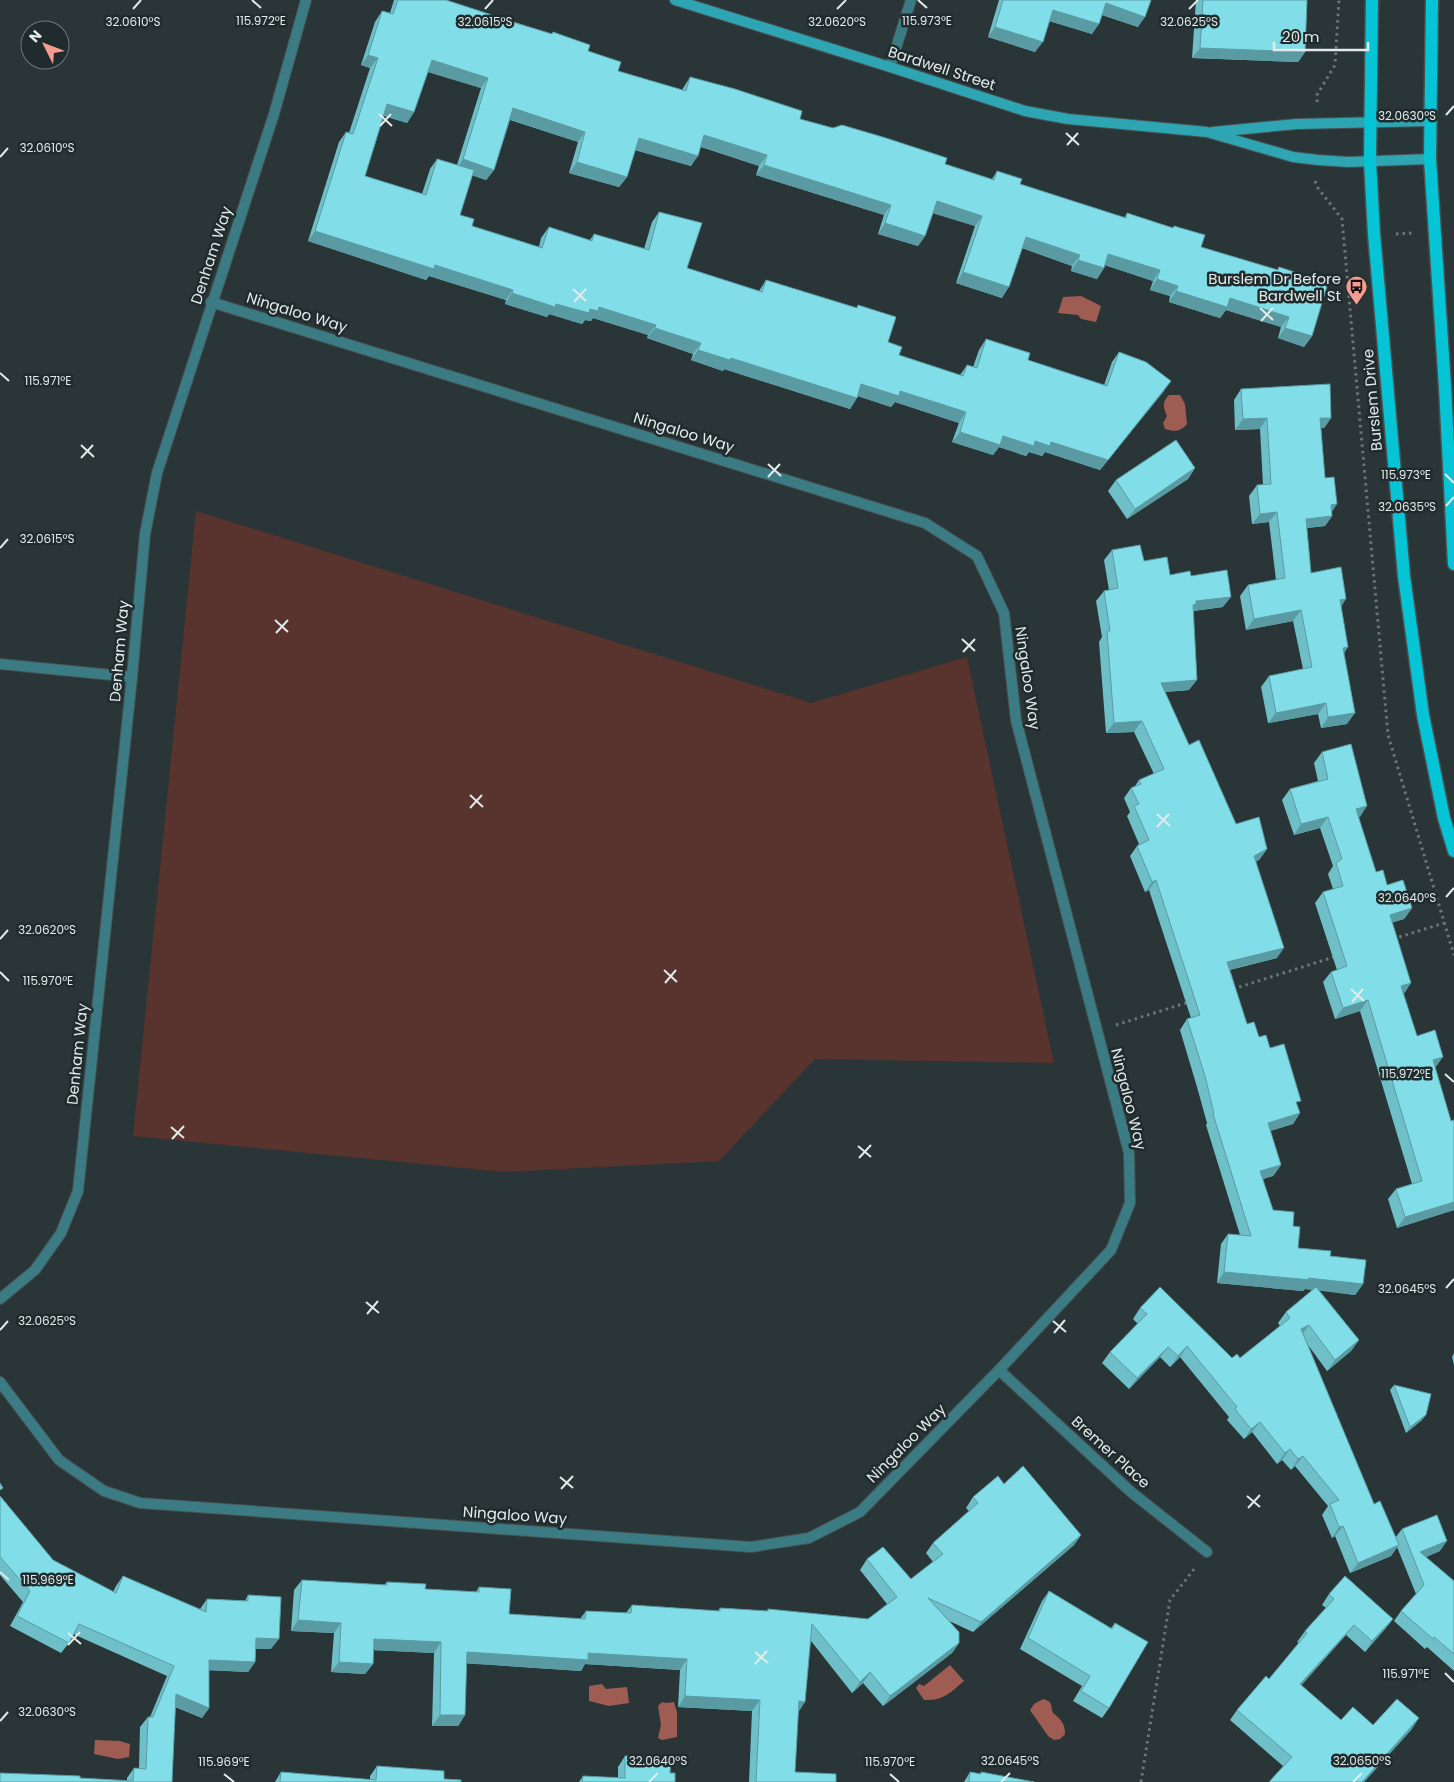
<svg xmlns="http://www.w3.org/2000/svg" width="1454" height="1782" font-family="Poppins,sans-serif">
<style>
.green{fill:#59332e}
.water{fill:#9f5c53}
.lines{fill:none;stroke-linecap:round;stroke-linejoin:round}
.street-casing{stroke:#475254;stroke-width:12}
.secondary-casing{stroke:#475254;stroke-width:12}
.primary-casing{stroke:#475254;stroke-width:15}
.path{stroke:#6c7677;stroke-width:3;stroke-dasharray:2.5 4;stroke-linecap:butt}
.street{stroke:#3b7c84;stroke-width:10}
.secondary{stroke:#2ea5b2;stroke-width:10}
.primary{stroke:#05c4d5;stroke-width:12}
.wall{fill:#6fbfc8;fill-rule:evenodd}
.shaded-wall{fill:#5a9ba3}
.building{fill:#81dee9;stroke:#5a9ba3}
.ticks{fill:none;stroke:#e2eaea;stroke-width:2}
.labels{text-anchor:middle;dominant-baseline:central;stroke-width:5;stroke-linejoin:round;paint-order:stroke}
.street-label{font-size:15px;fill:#e2eaea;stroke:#202b2d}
.poi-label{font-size:15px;fill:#e2eaea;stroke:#202b2d;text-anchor:end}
.ticks-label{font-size:12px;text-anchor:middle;fill:#e2eaea;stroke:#202b2d;stroke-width:5;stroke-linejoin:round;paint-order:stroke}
</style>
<rect width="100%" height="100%" fill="#2a3537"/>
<path class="green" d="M196 511 811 703 967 657 1054 1063 815 1059 719 1161 505 1172 133 1136Z"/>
<g class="water">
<path d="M1081 296 1101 306 1096 322 1081 319 1078 315 1058 313 1063 297Z"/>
<path d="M1169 395H1180L1185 404 1187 424C1180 432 1175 432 1165 429L1163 423 1167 416C1163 407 1162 402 1169 395Z"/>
<path d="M950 1665 964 1681C950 1693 943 1701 924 1700L916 1688 919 1684 924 1686Z"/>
<path d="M602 1684 606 1689 627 1687 629 1703 609 1706 589 1701V1686Z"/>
<path d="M1043 1699C1054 1702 1050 1705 1053 1713 1061 1719 1065 1724 1065 1734L1060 1739 1054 1740 1048 1736 1030 1710 1034 1704Z"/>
<path d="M662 1702 666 1703 674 1702 677 1712V1737L662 1740 658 1738 661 1725 658 1706Z"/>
<path d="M95 1740 120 1741 130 1744 129 1757 118 1759 94 1754Z"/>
</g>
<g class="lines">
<defs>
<g id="street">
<path d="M890 67 911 0"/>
<path d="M0 664 132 677"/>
<path d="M0 1299 35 1270 61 1233 78 1191 132 677 145 534 157 473 274 114 306 0"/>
<path d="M999 1370 1131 1492 1207 1552"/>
<path d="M0 1382 59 1460 104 1491 140 1503 751 1547 809 1538 860 1512 999 1370 1111 1250 1130 1203 1129 1153 1016 720 1004 613 977 556 925 523 211 302"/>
</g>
<g id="secondary">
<path d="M675 0 890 67 1025 111 1068 119 1207 132 1293 157 1318 160 1348 162 1430 159"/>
<path d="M1213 132 1297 124 1430 121"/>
</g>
<g id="primary">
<path d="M1372 0 1370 161 1374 234 1404 576 1423 715 1444 818 1454 851"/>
<path d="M1432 0 1430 159 1445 387 1454 564"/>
</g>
</defs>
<use href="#street" class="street-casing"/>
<use href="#secondary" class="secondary-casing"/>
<use href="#primary" class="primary-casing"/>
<g class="path">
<path d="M1317 102V95L1335 65 1339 0"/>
<path d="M1315 181 1318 188 1342 219 1388 735 1454 955"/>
<path d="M1396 234 1413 233"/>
<path d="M1393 939 1444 923"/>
<path d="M1233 989 1337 956"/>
<path d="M1116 1025 1189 1002"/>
<path d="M1141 1782 1170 1600 1195 1568"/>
</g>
<use href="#street" class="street"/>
<use href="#secondary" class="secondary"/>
<use href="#primary" class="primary"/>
</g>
<g class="wall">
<path d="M394 0H446L552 34 553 32 588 51 618 71 682 90 690 77 800 119 992 179 997 171 1020 184 1124 218 1127 213 1173 228 1174 226 1201 247 1277 270 1279 267 1312 336 1304 347 1278 338 1281 327 1226 310 1220 318 1169 302 1170 296 1150 290 1153 281 1105 265 1104 268 1097 279 1071 271 1072 266 1022 248 1002 298 956 283 975 226 933 213 925 236 918 246 878 234 884 215 756 175 759 166 701 147 691 166 635 150 627 177 619 187 569 173 578 142 510 120 494 170 486 180 472 175 460 215 472 226 539 247 541 238 549 227 590 240 594 234 644 249 652 222 659 212 687 268 759 291 766 280 856 308 858 305 899 355 960 375 967 365 973 367 979 350 986 339 1028 360 1104 385 1112 362 1119 352 1164 391 1100 470 1045 452 1042 456 1029 452 1026 456 999 447 993 455 952 442 959 423 895 402 891 407 858 396 850 409 724 369 723 371 691 360 693 354 647 338 648 335 593 318 591 321 585 320 582 324 549 314 547 317 505 304 506 300 429 276 426 280 308 241 339 142 346 132 349 133 370 68 361 65 375 22 382 11 390 13ZM428 72 481 88 457 165 437 159 430 169 422 194 365 176 384 116 407 123 414 112Z"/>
<path d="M999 0H1151L1138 27 1102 15 1092 34 1049 21 1035 52 988 37Z"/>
<path d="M1196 0H1307L1305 52 1298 62 1192 58Z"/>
<path d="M1241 389 1331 418 1324 428H1321L1325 478 1332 516 1325 526 1307 528 1311 573 1341 607 1347 724 1321 728 1318 714 1268 723 1261 687 1269 676 1303 669 1293 621 1246 630 1240 596 1248 585 1276 580 1269 522 1252 524 1249 496 1257 485H1263L1260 429 1235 430 1234 400Z"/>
<path d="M1195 468 1188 479 1127 519 1108 491 1116 480Z"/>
<path d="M1112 550 1144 561 1170 575 1191 576 1223 607 1194 611 1189 690 1165 692 1189 745 1236 824 1267 849 1259 860 1256 861 1277 958 1230 970 1247 1024 1270 1048 1297 1105 1300 1113 1293 1124 1270 1131 1281 1165 1273 1176 1263 1179 1273 1210 1293 1226 1298 1248 1330 1256 1363 1284 1355 1295 1319 1290 1359 1340 1351 1351 1327 1371 1308 1345 1374 1504 1395 1538 1402 1529 1440 1551 1426 1557 1454 1581V1671L1427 1647 1425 1649 1394 1621 1401 1611 1416 1594 1397 1547 1391 1556 1350 1573 1335 1536 1332 1538 1322 1515 1328 1506 1295 1466 1291 1470 1282 1460 1277 1464 1252 1432 1244 1439 1227 1420 1229 1417 1180 1357 1170 1367 1160 1357 1129 1389 1102 1363 1110 1352 1138 1324 1133 1319 1140 1308 1232 1358H1240L1280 1326 1278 1323 1286 1312 1313 1290 1305 1289 1303 1291 1217 1283 1221 1244 1228 1234 1240 1235 1206 1125 1207 1123 1197 1087 1180 1030 1187 1019 1191 1018 1149 890 1145 892 1130 856 1137 846 1139 844 1127 816 1130 812 1124 798 1131 788 1135 786 1139 780 1154 774 1134 732 1106 733 1099 642 1102 637 1096 601 1104 591 1109 590 1104 560Z"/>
<path d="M1322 752 1360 817H1358L1376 872 1387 885 1412 908 1404 919 1392 922 1403 994 1417 1036 1435 1068 1451 1121H1454V1210L1397 1228 1388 1199 1396 1189 1412 1184 1360 1011 1335 1019 1323 982 1331 972 1337 970 1315 903 1323 892 1333 889 1328 874 1333 866 1320 828 1294 835 1282 800 1290 789 1318 781 1314 763Z"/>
<path d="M1454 1353V1365L1452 1357Z"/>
<path d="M1394 1385 1422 1420 1406 1433 1390 1390Z"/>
<path d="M1004 1484 1081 1535 1074 1545 973 1632 949 1621 959 1643 952 1653 883 1706 863 1683 852 1693 811 1641 798 1712 795 1772 836 1782H749L752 1711 678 1707 680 1670 585 1664 581 1671 466 1663 465 1715 458 1726H432L434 1653 374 1650 373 1664 365 1674 331 1672 334 1633 291 1631 294 1590 302 1580 384 1585 387 1582 425 1589 476 1592 479 1587 509 1614 580 1619 586 1611 626 1613 632 1605 718 1611 720 1608 767 1611 768 1609 868 1619 887 1604 860 1570 867 1559 911 1579 933 1562 926 1553 933 1543 969 1511 966 1508 973 1497Z"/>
<path d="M0 1496 53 1560 113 1592 116 1586 123 1576 200 1609 207 1599 245 1601 248 1595 271 1649H256L255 1662 248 1672 209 1670V1708L202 1718 175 1707 172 1782H0L80 1778 127 1781V1778L134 1768H139L140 1727 148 1717H150L167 1676 73 1634 69 1643 61 1653 10 1626 23 1602 0 1575Z"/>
<path d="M1049 1591 1111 1628 1115 1623 1109 1708 1102 1718 1073 1701 1082 1686 1020 1649 1042 1601Z"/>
<path d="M1329 1594 1393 1619 1385 1629 1365 1652 1346 1635 1301 1685 1341 1720 1373 1725 1412 1729 1364 1782H1269L1283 1766 1230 1720 1237 1710 1269 1679 1299 1643 1297 1642 1305 1631 1326 1608 1322 1605Z"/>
<path d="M625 1756 670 1773 675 1782H579L583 1776 618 1778V1767Z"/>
<path d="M377 1766 461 1782H275L281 1772 370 1780V1776Z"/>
<path d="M970 1772 980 1774 981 1772 1034 1782H964Z"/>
</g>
<g class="shaded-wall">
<path d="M1106 3 1145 17 1138 27 1099 14Z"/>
<path d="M1053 10 1099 24 1092 34 1046 20Z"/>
<path d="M995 27 1043 42 1035 52 988 37Z"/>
<path d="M1200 48 1305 52 1298 62 1192 58Z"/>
<path d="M368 55 378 58 370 68 361 65Z"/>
<path d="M432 60 488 78 481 88 425 71Z"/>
<path d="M387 104 414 112 407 123 380 114Z"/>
<path d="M513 108 585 132 578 142 506 118Z"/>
<path d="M704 135 767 155 759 166 697 145Z"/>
<path d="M639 138 698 156 691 166 631 149Z"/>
<path d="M463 159 494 170 486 180 456 170Z"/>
<path d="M577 162 627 177 619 187 569 173Z"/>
<path d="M764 165 891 205 884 215 756 175Z"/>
<path d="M937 201 982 216 975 226 929 212Z"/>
<path d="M885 223 925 236 918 246 878 234Z"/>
<path d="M315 231 435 265 513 290 506 300 429 276 426 280 308 241Z"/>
<path d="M1026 237 1080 255 1072 266 1019 247Z"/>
<path d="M1108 254 1160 270 1153 281 1101 264Z"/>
<path d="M1078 260 1104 268 1097 279 1071 271Z"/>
<path d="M963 272 1009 287 1002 298 956 283Z"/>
<path d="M1157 279 1178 286 1170 296 1150 290Z"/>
<path d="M1176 291 1230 298 1289 317 1281 327 1226 310 1220 318 1169 302Z"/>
<path d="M512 293 556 304 590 309 599 307 656 325 648 335 593 318 591 321 585 320 582 324 549 314 547 317 505 304Z"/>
<path d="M655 328 701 343 693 354 647 338Z"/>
<path d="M1285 328 1312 336 1304 347 1278 338Z"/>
<path d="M698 350 731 358 857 398 850 409 724 369 723 371 691 360Z"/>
<path d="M1171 381 1164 391 1100 470 1045 452 1042 456 1029 452 1026 456 999 447 993 455 952 442 960 432 1003 436 1035 441 1051 442Z"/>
<path d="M861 384 900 391 966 412 959 423 895 402 891 407 854 395Z"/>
<path d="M1267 418 1260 429 1235 430 1243 419Z"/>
<path d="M1320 418H1331L1324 428 1313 429Z"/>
<path d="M1195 468 1188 479 1127 519 1135 509Z"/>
<path d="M1337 504 1330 515 1331 505Z"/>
<path d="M1277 512 1269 522 1252 524 1260 514Z"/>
<path d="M1332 516 1325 526 1298 529 1306 519Z"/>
<path d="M1231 597 1223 607 1192 611 1186 615 1196 601Z"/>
<path d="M1346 599 1339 610 1340 600Z"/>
<path d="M1301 610 1293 621 1246 630 1254 619Z"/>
<path d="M1348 647 1341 658 1343 648Z"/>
<path d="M1197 680 1189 690 1154 693 1161 683Z"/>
<path d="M1326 703 1318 714 1268 723 1276 713Z"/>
<path d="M1355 713 1347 724 1321 728 1328 717Z"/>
<path d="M1142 721 1134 732 1106 733 1114 723Z"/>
<path d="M1367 806 1360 817 1348 820 1356 809Z"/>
<path d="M1328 817 1320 828 1294 835 1301 824Z"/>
<path d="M1267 849 1259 860 1247 866 1254 856Z"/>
<path d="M1156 880 1149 890 1145 892 1152 882Z"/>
<path d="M1412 908 1404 919 1382 926 1390 915Z"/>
<path d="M1284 948 1277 958 1220 972 1227 962Z"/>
<path d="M1411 983 1404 994 1401 986Z"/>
<path d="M1368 1000 1360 1011 1335 1019 1343 1008Z"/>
<path d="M1443 1057 1435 1068 1433 1060Z"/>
<path d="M1300 1113 1293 1124 1260 1134 1268 1123Z"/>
<path d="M1281 1165 1273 1176 1253 1182 1260 1171Z"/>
<path d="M1454 1202V1210L1397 1228 1405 1217Z"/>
<path d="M1224 1272 1308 1278 1363 1284 1355 1295 1305 1289 1303 1291 1217 1283Z"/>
<path d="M1309 1325 1301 1336V1329Z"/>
<path d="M1359 1340 1351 1351 1327 1371 1335 1360Z"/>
<path d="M1187 1346 1180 1357 1170 1367 1178 1356Z"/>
<path d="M1168 1347 1160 1357 1129 1389 1137 1378Z"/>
<path d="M1426 1415 1422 1420 1406 1433 1410 1427Z"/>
<path d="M1260 1422 1252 1432 1244 1439 1251 1429Z"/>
<path d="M1290 1449 1282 1460 1277 1464 1285 1453Z"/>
<path d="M1303 1456 1295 1466 1291 1470 1298 1459Z"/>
<path d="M1343 1526 1335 1536 1332 1538 1339 1527Z"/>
<path d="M1081 1535 1074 1545 973 1632 981 1622Z"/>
<path d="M1447 1541 1440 1551 1414 1562 1420 1552Z"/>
<path d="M1399 1545 1391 1556 1350 1573 1358 1563Z"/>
<path d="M1393 1619 1385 1629 1365 1652 1372 1641Z"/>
<path d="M298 1620 341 1623 334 1633 291 1631Z"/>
<path d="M1354 1625 1346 1635 1293 1695 1300 1684Z"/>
<path d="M256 1638 279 1639 271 1649H249Z"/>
<path d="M374 1639 441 1642 434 1653 367 1650Z"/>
<path d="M959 1643 952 1653 883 1706 890 1696Z"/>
<path d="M467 1652 588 1653 687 1659 680 1670 585 1664 581 1671 459 1663Z"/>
<path d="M209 1660 255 1662 248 1672 202 1670Z"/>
<path d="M339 1662 373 1664 365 1674 331 1672Z"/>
<path d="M870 1672 863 1683 852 1693 860 1682Z"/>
<path d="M176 1694 209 1708 202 1718 169 1704Z"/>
<path d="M685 1696 760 1700 752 1711 678 1707Z"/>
<path d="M799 1701 805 1702 798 1713Z"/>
<path d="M440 1715H465L458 1726H432Z"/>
<path d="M1419 1718 1412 1729 1364 1782H1362Z"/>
</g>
<g class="building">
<path d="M398 0H446L519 24 552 34 553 32 590 45 588 51 621 62 618 71 686 91 690 77 735 89 802 111 800 119 833 128 842 125 886 138 947 158 945 164 994 180 997 171 1022 179 1020 184 1126 218 1127 213 1173 228 1174 226 1205 235 1201 247 1278 270 1279 267 1328 283 1312 336 1285 328 1289 317 1230 298 1227 307 1176 291 1178 286 1157 279 1160 270 1108 254 1104 268 1078 260 1080 255 1026 237 1009 287 963 272 982 216 937 201 925 236 885 223 891 205 764 165 767 155 704 135 698 156 639 138 627 177 577 162 585 132 513 108 494 170 463 159 488 78 432 60 414 112 387 104 365 176 426 195 437 159 474 170 460 215 474 219 472 226 542 248 549 227 592 241 594 234 649 250 659 212 702 223 687 268 762 292 766 280 857 308 858 305 896 317 888 342 902 347 899 355 963 376 967 365 977 368 986 339 1030 353 1028 360 1107 386 1119 352 1146 362 1171 381 1108 460 1051 442 1050 446 1035 441 1034 446 1003 436 1000 445 960 432 966 412 900 391 899 396 861 384 857 398 731 358 730 360 698 350 701 343 655 328 656 325 599 307 598 311 590 309 589 313 556 304 555 307 512 293 513 290 435 265 434 269 315 231 346 132 353 134 378 58 368 55 382 11 393 14Z"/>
<path d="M1003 0H1151L1145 17 1106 3 1099 24 1053 10 1043 42 995 27Z"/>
<path d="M1203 0H1307L1305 52 1200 48Z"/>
<path d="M1330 384 1331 418H1320L1325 478 1334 477 1337 504 1331 505 1332 516 1306 519 1311 573 1341 567 1346 599 1340 600 1348 647 1343 648 1355 713 1328 717 1326 703 1276 713 1269 676 1312 667 1301 610 1254 619 1248 585 1285 578 1277 512 1260 514 1257 485 1271 484 1267 418 1243 419 1241 389Z"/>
<path d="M1176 440 1195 468 1135 509 1116 480Z"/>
<path d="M1140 545 1144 561 1167 557 1170 575 1190 571 1191 576 1227 570 1231 597 1196 601V604L1193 605 1197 680 1161 683 1189 745 1199 740 1236 824 1259 817 1267 849 1254 856 1284 948 1227 962 1247 1024 1254 1022 1259 1037 1266 1035 1270 1048 1284 1044 1301 1101 1296 1102 1300 1113 1268 1123 1281 1165 1260 1171 1273 1210 1294 1212 1293 1226 1300 1227 1298 1248 1331 1251 1330 1256 1366 1260 1363 1284 1308 1278 1311 1280 1224 1272 1228 1234 1251 1236 1213 1114H1214L1205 1076 1187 1019 1200 1015 1156 880 1152 882 1137 846 1149 840 1134 806 1139 804 1131 788 1141 784 1139 780 1164 769 1142 721 1114 723 1107 631H1110L1104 591 1118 588 1112 550Z"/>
<path d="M1351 744 1367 806 1356 809 1376 872 1383 870 1387 885 1403 880 1412 908 1390 915 1411 983 1401 986 1417 1036 1435 1030 1443 1057 1433 1060 1451 1121 1454 1120V1202L1405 1217 1396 1189 1422 1181 1368 1000 1343 1008 1331 972 1347 966 1323 892 1343 886 1336 863 1342 859 1328 817 1301 824 1290 789 1328 779 1322 752Z"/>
<path d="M1160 1287 1232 1358 1237 1354 1240 1358 1290 1318 1286 1312 1316 1287 1359 1340 1335 1360 1309 1325 1301 1329 1374 1504 1380 1501 1399 1545 1358 1563 1343 1526 1339 1527 1330 1504 1339 1500 1303 1456 1298 1459 1290 1449 1285 1453 1260 1422 1251 1429 1235 1409 1237 1407 1187 1346 1178 1356 1168 1347 1137 1378 1110 1352 1147 1314 1140 1308Z"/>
<path d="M1394 1385 1431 1394 1426 1415 1410 1427Z"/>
<path d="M1023 1466 1081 1535 981 1622 928 1598 959 1632V1643L890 1696 870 1672 860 1682 812 1624 805 1702 799 1701 795 1772 836 1774V1782H756L760 1700 685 1696 687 1659 588 1653V1660L467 1652 465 1715H440L441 1642 374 1639 373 1664 339 1662 341 1623 298 1620 302 1580 387 1585V1582L426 1584 425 1589 479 1592V1587L511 1589 509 1614 585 1619 586 1611 631 1613 632 1605 720 1611V1608L768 1611V1609L868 1619 897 1597 867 1559 883 1547 911 1579 943 1554 933 1543 978 1503 973 1497 998 1476 1004 1484Z"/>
<path d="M0 1483 3 1488 0 1490Z"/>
<path d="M0 1496 53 1560 116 1593 123 1576 206 1612 207 1599 248 1601V1595L281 1597 279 1639 256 1638 255 1662 209 1660V1708L176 1694 172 1782H0V1773L80 1776V1778L133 1781 134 1768 146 1769 148 1717H153L174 1666 79 1624 69 1643 17 1616 30 1591 0 1557Z"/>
<path d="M1437 1515 1447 1541 1420 1552 1454 1581V1654L1434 1637 1433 1639 1401 1611 1424 1585 1402 1529Z"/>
<path d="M1345 1576 1393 1619 1372 1641 1354 1625 1300 1684 1341 1720 1353 1707 1373 1725 1397 1699 1419 1718 1362 1782H1269L1292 1757 1237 1710 1266 1676 1269 1679 1307 1633 1305 1631 1334 1599 1329 1594Z"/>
<path d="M1049 1591 1112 1629 1115 1623 1148 1642 1109 1708 1081 1691 1090 1676 1028 1638Z"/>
<path d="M625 1756 671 1758 670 1773H675V1782H582L583 1776 625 1778Z"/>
<path d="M377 1766 444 1771V1779L461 1780V1782H280L281 1772 376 1780Z"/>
<path d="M970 1772 981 1774V1772L1034 1782H969Z"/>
</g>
<path class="ticks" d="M252 0 261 8M918 0 927 8M133 9 141 0M485 9 493 0M837 9 846 0M1189 9 1198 0M379 114 392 126M1446 115 1454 106M380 126 391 114M1066 133 1079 145M1067 145 1078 133M0 157 8 148M573 289 586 301M574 302 586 289M1260 308 1273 320M1261 321 1273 308M0 373 9 381M81 445 94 457M81 458 93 445M768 464 781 476M1445 474 1454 483M768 477 780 464M1446 506 1454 497M0 548 8 539M275 620 288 632M276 633 288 620M962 639 975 651M963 652 975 639M470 795 483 807M470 808 482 795M1157 814 1170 826M1157 827 1169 814M1446 897 1454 888M0 939 8 930M664 970 677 982M0 972 9 981M665 983 676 970M1351 989 1364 1001M1352 1002 1363 989M1445 1074 1454 1082M171 1127 184 1138M172 1139 184 1126M858 1146 871 1157M859 1158 871 1145M1446 1288 1454 1279M366 1302 379 1313M367 1314 378 1301M1053 1321 1066 1332M0 1330 8 1321M1054 1333 1065 1320M560 1477 573 1488M561 1489 573 1476M1247 1496 1260 1507M1248 1508 1260 1495M0 1572 9 1580M68 1633 81 1644M68 1645 80 1632M755 1652 768 1663M755 1664 767 1651M1445 1673 1454 1682M0 1721 8 1712M224 1774 234 1782M890 1774 899 1782M649 1782 658 1773M1001 1782 1010 1773M1353 1782 1362 1773"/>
<defs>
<symbol id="bus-pin" viewBox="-11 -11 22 30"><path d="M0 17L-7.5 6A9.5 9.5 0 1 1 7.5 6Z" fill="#f59c90" stroke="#202b2d"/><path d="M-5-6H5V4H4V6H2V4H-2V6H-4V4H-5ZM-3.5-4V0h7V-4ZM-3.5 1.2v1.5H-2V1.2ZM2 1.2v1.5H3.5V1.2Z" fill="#111"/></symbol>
</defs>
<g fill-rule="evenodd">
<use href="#bus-pin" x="1344" y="274" width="25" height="34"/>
</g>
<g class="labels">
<g class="street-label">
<text transform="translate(942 68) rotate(18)">Bardwell Street</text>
<text transform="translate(211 255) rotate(-72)">Denham Way</text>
<text transform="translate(297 312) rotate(17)">Ningaloo Way</text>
<text transform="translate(1372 400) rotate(-95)">Burslem Drive</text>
<text transform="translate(684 432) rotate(17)">Ningaloo Way</text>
<text transform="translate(119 651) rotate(-85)">Denham Way</text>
<text transform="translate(1028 678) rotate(82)">Ningaloo Way</text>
<text transform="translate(77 1054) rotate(-84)">Denham Way</text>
<text transform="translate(1129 1099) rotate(76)">Ningaloo Way</text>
<text transform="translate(906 1443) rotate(-45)">Ningaloo Way</text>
<text transform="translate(1111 1452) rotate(42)">Bremer Place</text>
<text transform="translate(515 1515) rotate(4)">Ningaloo Way</text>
</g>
<g class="poi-label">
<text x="1341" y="278">Burslem Dr Before<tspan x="1341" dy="17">Bardwell St</tspan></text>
</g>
</g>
<g class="ticks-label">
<text x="261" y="25">115.972°E</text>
<text x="927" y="25">115.973°E</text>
<text x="133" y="26">32.0610°S</text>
<text x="485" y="26">32.0615°S</text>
<text x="837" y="26">32.0620°S</text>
<text x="1189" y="26">32.0625°S</text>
<text x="1407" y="120">32.0630°S</text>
<text x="47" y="152">32.0610°S</text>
<text x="48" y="385">115.971°E</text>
<text x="1406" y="479">115.973°E</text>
<text x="1407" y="511">32.0635°S</text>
<text x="47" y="543">32.0615°S</text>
<text x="1407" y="902">32.0640°S</text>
<text x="47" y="934">32.0620°S</text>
<text x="48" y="985">115.970°E</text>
<text x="1406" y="1078">115.972°E</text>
<text x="1407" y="1293">32.0645°S</text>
<text x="47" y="1325">32.0625°S</text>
<text x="48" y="1584">115.969°E</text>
<text x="1406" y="1678">115.971°E</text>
<text x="47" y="1716">32.0630°S</text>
<text x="658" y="1765">32.0640°S</text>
<text x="1010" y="1765">32.0645°S</text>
<text x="1362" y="1765">32.0650°S</text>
<text x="224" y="1766">115.969°E</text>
<text x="890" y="1766">115.970°E</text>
</g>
<g transform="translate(45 45) rotate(312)"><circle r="24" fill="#202b2d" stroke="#6e7779"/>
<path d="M0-4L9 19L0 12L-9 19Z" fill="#f59c90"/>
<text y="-8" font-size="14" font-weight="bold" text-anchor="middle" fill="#e2eaea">N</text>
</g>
<path d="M1274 42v8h94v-8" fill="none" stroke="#e2eaea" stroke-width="2.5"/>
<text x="1282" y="42" font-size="15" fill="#e2eaea" stroke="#202b2d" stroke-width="4" paint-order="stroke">20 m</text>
</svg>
